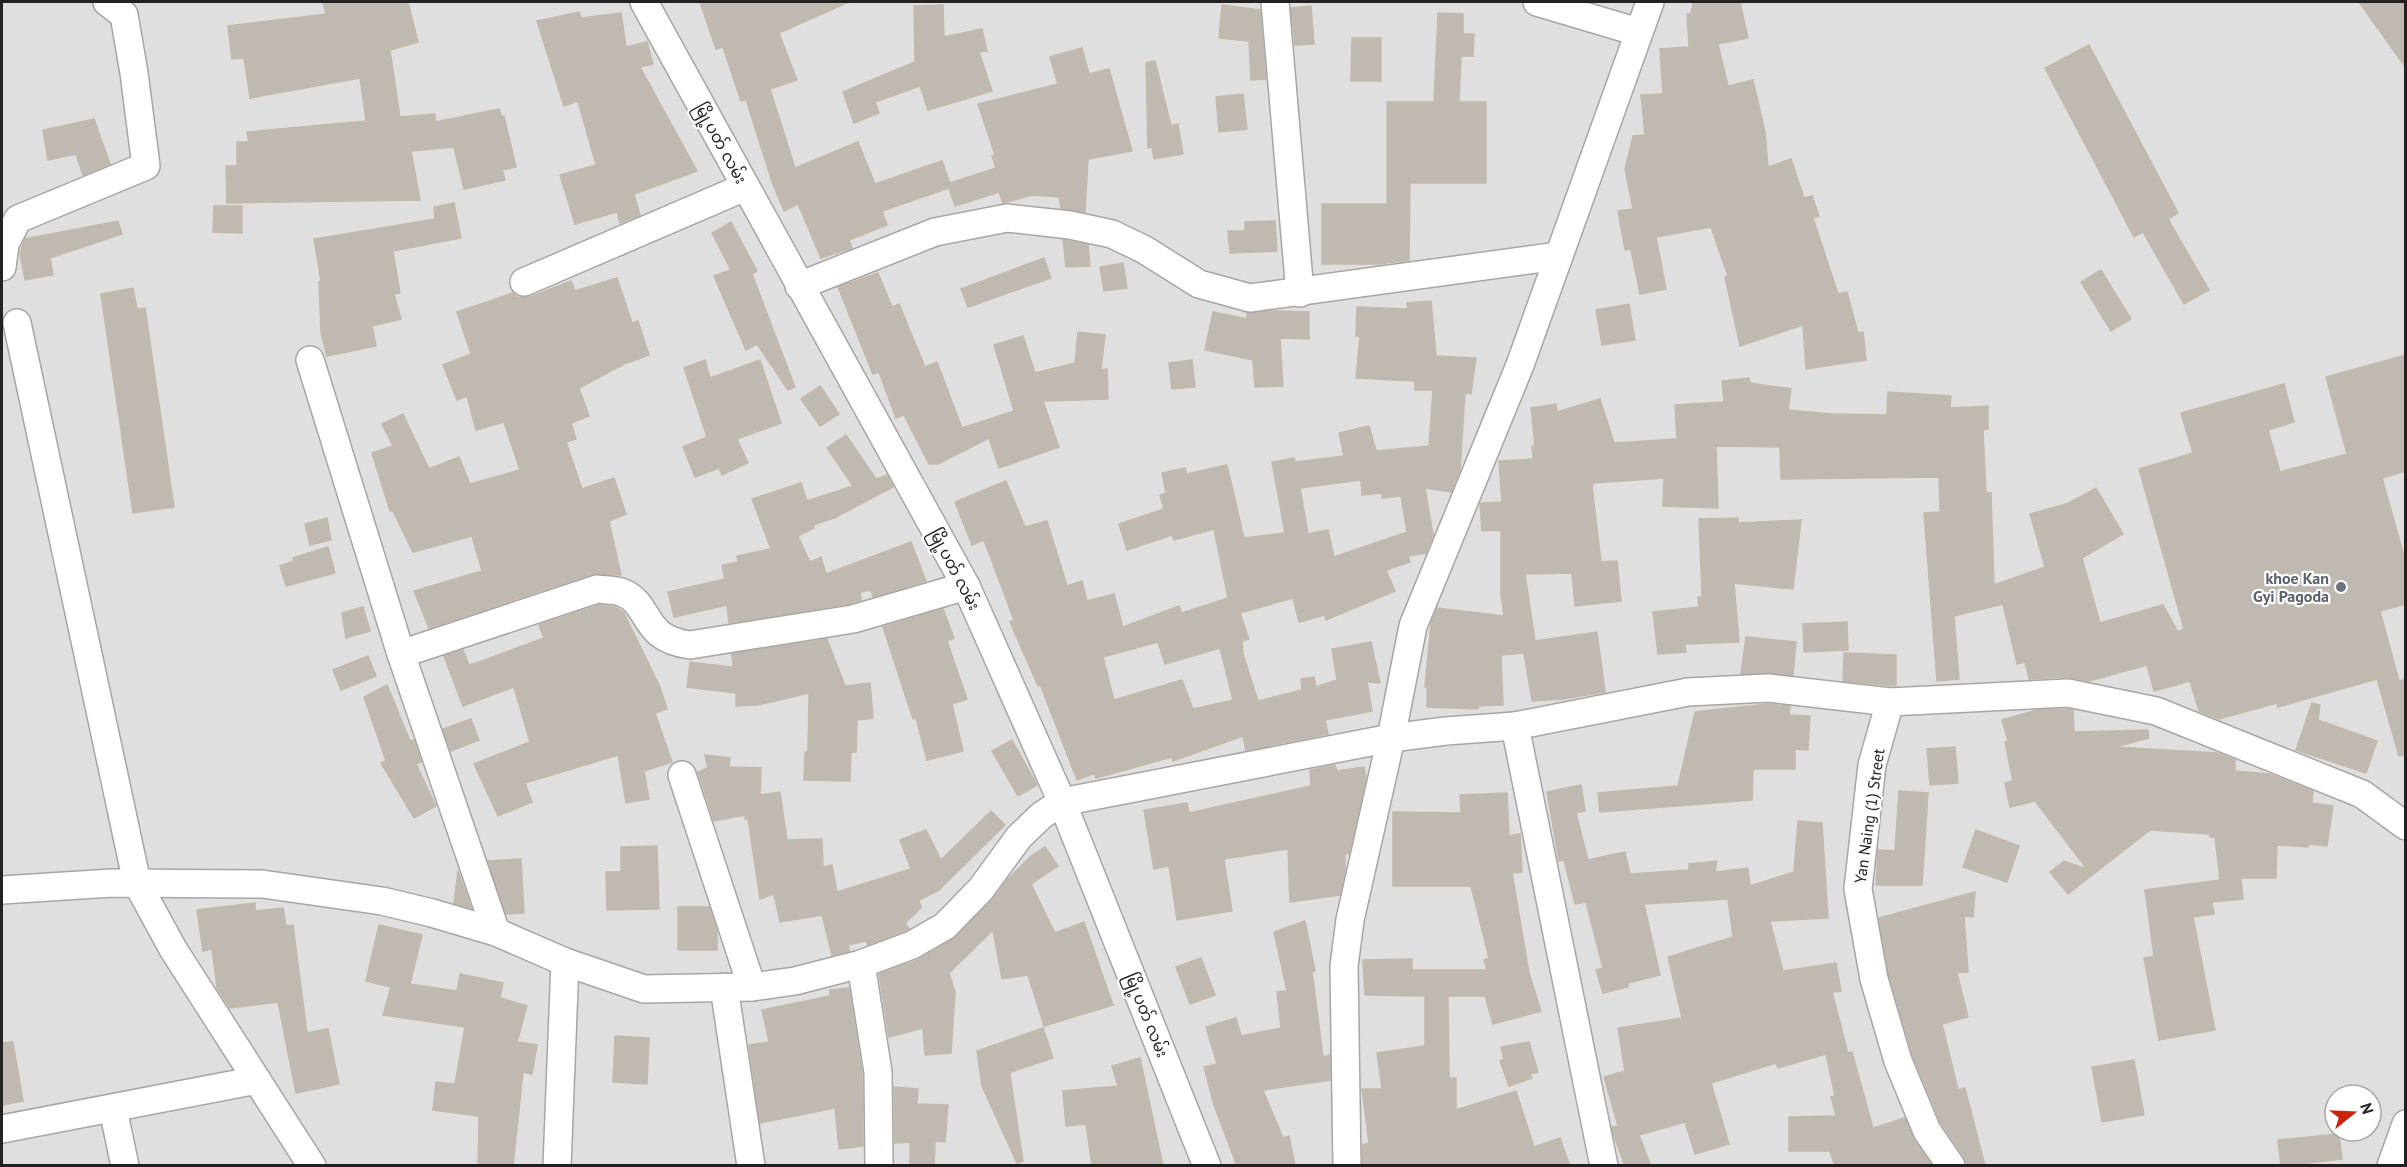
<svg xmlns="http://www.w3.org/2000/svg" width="2407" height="1167" font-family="'PT Sans','Noto Sans Myanmar',sans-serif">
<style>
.residential{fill:#e0dfdf;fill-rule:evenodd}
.building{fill:#bfb9b2;stroke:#c3b9ab;stroke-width:1.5;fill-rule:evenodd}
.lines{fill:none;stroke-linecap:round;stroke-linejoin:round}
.minor-casing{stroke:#a6a6a6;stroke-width:30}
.minor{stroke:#fff;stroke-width:27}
.worship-dot{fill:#6b7280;stroke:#fff;stroke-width:2}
.labels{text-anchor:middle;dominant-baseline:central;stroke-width:4.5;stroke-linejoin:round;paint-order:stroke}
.street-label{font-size:16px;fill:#222;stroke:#fff}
.worship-label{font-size:16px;font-weight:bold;fill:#5b616d;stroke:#fff;text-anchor:end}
</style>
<rect width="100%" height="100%" fill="#f1f0e9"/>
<path class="residential" d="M2 2H2405V1165L2 1166ZM2335 1095H2371V1131H2335Z"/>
<g class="building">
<path d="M323 2H408L418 42 390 50 400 117 435 114V122L499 109 502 117 504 116 516 167 502 170 505 180 464 189 454 147 411 151 420 200 227 203 226 166H237V142H249L247 132 366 121 360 78 250 98 244 58 232 59 228 26 326 14Z"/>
<path d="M700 2H849L779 33 797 80 770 89 795 168 858 142 875 184 942 161 950 183 996 168 992 156 995 155 978 104 1058 84 1050 57 1082 48 1089 74 1109 69 1132 151 1088 159 1085 212 1061 208 1059 197 1032 195 1003 203 999 192 955 206 949 188 882 211 887 225 849 240 852 248 821 258 798 204 784 211 772 182 746 99 741 101 723 47 716 49Z"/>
<path d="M1693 2H1740L1748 38 1718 44 1728 86 1753 80 1765 132 1768 167 1791 159 1804 198 1812 196 1819 216 1813 218 1838 294 1847 292 1858 333 1863 332 1866 360 1806 369 1803 325 1740 346 1725 277 1728 276 1711 227 1656 237 1666 289 1640 294 1631 249 1625 250 1618 211 1633 209 1625 169 1633 136 1645 135 1641 95 1663 94 1660 49 1689 47 1687 14H1691Z"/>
<path d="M2359 2H2406V68Z"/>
<path d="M943 5 944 37 982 29 987 51 979 52 992 91 928 110 920 86 875 102 879 113 854 123 843 92 915 62 914 6Z"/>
<path d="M1222 5 1260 10 1266 79 1251 80 1249 41 1219 38Z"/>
<path d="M1311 6 1314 44 1295 45 1291 8Z"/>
<path d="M579 12 581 18 621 13 626 47 647 42 653 64 640 67 697 171 634 194 640 215 620 223 617 212 575 224 560 175 596 165 578 101 564 106 537 21Z"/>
<path d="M1438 13 1463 14V34H1474L1473 56H1461L1459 102H1486V183H1410L1409 260 1379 264H1322V204H1387V102H1434Z"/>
<path d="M1352 38H1381V81H1351Z"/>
<path d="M2089 45 2178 213 2168 219 2209 290 2184 304 2143 232 2134 237 2045 68Z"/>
<path d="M1155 61 1171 126 1178 124 1183 154 1154 159 1152 147 1148 148 1146 63Z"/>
<path d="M1243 94 1247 129 1219 132 1216 97Z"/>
<path d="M94 119 110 164 83 175 76 154 48 160 43 130Z"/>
<path d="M454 203 461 238 393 251 400 293 394 294 401 319 372 326 376 346 327 356 321 333 319 282 321 281 314 239 435 219 434 207Z"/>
<path d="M214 206H242V233L213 232Z"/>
<path d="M118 221 122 234 50 258 53 275 25 280 20 253 25 239Z"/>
<path d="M1275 221 1277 251 1230 253 1228 231H1245V222Z"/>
<path d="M731 222 757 271 752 274 795 387 788 390 757 344 746 350 714 276 731 270 712 233Z"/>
<path d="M1063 240 1088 245 1090 266 1066 267Z"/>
<path d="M1044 258 1051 278 968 307 961 289Z"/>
<path d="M1123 263 1127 288 1104 291 1100 267Z"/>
<path d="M2101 270 2131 319 2111 331 2081 282Z"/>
<path d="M878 273 892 307 899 304 925 367 937 362 962 428 1014 411 994 345 1023 336 1035 373 1075 363 1078 332 1105 335 1101 370 1107 369 1108 399 1043 401 1059 447 999 468 989 438 938 464H929L904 415 896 418 879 372 873 374 838 287Z"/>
<path d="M617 278 632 323 638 321 649 355 624 364 579 388 589 416 571 423 576 439 566 442 582 489 614 478 626 514 609 521 621 575 592 574 429 628 414 591 482 571 472 536 413 552 393 511H390L372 453 393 446 382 424 403 414 429 469 459 457 470 484 520 470 504 422 476 430 467 396 457 400 443 365 471 354 457 312 513 293 516 297H530L571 281 575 291Z"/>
<path d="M133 288 137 309 145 308 174 507 133 513 101 294Z"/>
<path d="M1431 301 1436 356 1476 358 1471 394 1465 393 1460 469 1451 492 1425 488 1433 535 1426 553 1408 556 1410 562 1386 570 1395 591 1326 620 1325 615 1299 622 1293 598 1240 613 1249 639 1242 641 1243 654 1258 701 1302 690 1301 679 1314 677 1316 687 1337 680 1332 649 1371 642 1380 683 1367 682 1372 711 1325 720 1328 734 1246 750 1243 736 1173 761 1172 757 1096 778 1095 773 1077 780 1040 684 1038 686 1010 622 1014 620 984 540 972 545 955 502 1006 481 1025 527 1047 521 1067 586 1082 581 1087 601 1114 594 1123 627 1179 606 1182 613 1228 598 1214 529 1174 540 1172 535 1127 550 1119 524 1164 509 1160 495 1166 493 1162 473 1185 468 1187 474 1227 465 1244 538 1285 533 1272 462 1294 458 1295 462 1344 456 1339 433 1369 426 1376 451 1429 446 1433 390H1415V381L1356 378 1360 336H1356L1357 307 1408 309 1407 303ZM1361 480 1362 495 1382 493V498L1401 496 1407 532 1334 557 1328 530 1308 534 1300 488ZM1158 642 1165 664 1220 648 1233 700 1193 709 1182 680 1114 700 1103 657Z"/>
<path d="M1629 304 1635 340 1602 345 1596 310Z"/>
<path d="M1275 311 1309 312V339L1280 338 1283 386 1255 387 1253 360 1205 350 1213 312 1247 319V313Z"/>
<path d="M2406 355V471L2382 478 2406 563V604L2380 611 2399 681 2406 679V755L2399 756 2377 679 2278 707 2277 703 2219 719 2199 711 2190 681 2154 691 2147 665 2089 681 2067 677 2029 679 2025 662 2017 664 2003 604 1954 616 1959 679 1937 681 1924 513 1940 512 1939 477 1781 479 1780 447 1716 446 1718 508 1663 506 1664 478 1594 483 1592 486 1601 562 1617 561 1621 601 1575 606 1572 573 1525 574 1535 641 1597 632 1605 692 1564 699 1532 701 1524 653 1501 655 1503 705 1478 706V709L1427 707V687H1425L1431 624 1437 608 1504 616 1501 595V530L1482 531 1480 503 1502 502 1499 461 1533 459 1532 446H1535L1531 408 1556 404 1557 412 1600 399 1614 443 1677 439 1675 405 1724 402 1722 381 1749 378 1750 383 1791 389 1788 410 1832 414 1887 415 1888 392 1951 396 1950 408 1988 406V429L1983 430 1986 493H1991L1994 585 2045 567 2030 514 2069 503 2096 488 2123 534 2082 558 2100 623 2163 605 2178 632 2184 629 2139 469 2193 453 2181 413 2284 384 2294 422 2268 430 2280 472 2347 454 2326 377Z"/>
<path d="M705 360 710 378 760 360 781 423 737 439 748 463 722 475 719 468 695 477 683 447 707 437 684 368Z"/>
<path d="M1192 360 1195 387 1172 389 1169 363Z"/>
<path d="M820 386 839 414 820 426 801 399Z"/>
<path d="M846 435 876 479 887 475 893 487 834 518 813 525 814 528 798 536 810 562 821 557 826 574 911 542 926 581 873 597 871 590 860 592 861 600 848 604 729 623 727 605 674 617 668 592 725 579 722 565 738 562 737 556 771 549 752 499 801 483 807 501 853 486 827 448Z"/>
<path d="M327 518 331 540 310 545 305 524Z"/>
<path d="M1738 518V523L1801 520 1793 589 1734 583 1739 642 1685 644 1686 652 1658 654 1653 612 1699 607 1698 597H1702L1699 519Z"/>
<path d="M328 547 335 573 286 586 280 566 294 561 293 558Z"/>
<path d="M599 605 615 607 624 613 660 687 667 709 655 713 672 762 644 771 649 799 626 803 618 755 525 783 532 802 498 816 474 764 530 742 514 687 463 706 444 656 463 650 469 665 479 662 544 638 539 625Z"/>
<path d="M363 607 370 631 346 638 342 613Z"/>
<path d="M943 609 954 638 947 641 967 699 952 704 963 751 927 760 916 718 913 719 883 627Z"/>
<path d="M1847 622 1848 650 1804 652 1803 624Z"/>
<path d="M1746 637 1796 642 1793 675 1741 674Z"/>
<path d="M827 639 845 686 870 683 873 718 857 720 856 752H851L850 781 804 780 805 752H808L809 693 758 705 736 706V693L687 687 690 662 733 667 732 654Z"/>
<path d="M1844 653 1896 655V686L1843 681Z"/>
<path d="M368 656 376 676 341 690 333 670Z"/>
<path d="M387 685 410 741 414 740 421 762 416 764 436 806 414 818 381 763 386 761 364 697Z"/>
<path d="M2312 703 2320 705 2318 720 2377 741 2366 773 2296 750Z"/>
<path d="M1767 704 1790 706 1789 715 1810 716 1808 750 1795 749V769H1753L1752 800 1600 812 1598 793 1678 786 1695 712Z"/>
<path d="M2067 709 2073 710 2074 732 2148 730 2149 738 2116 747 2217 753 2235 760V771L2269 774 2313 791 2312 803 2333 806 2327 846 2309 844 2308 847 2277 845 2276 878H2241L2243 899 2212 902 2214 914 2193 917 2215 1030 2159 1040 2144 958 2154 956 2145 890 2220 880 2215 837H2210V834L2150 830 2068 894 2050 872 2064 861 2087 869 2035 801 2010 807 2005 783 2013 781 2005 742 2008 741 2002 720 2037 710Z"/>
<path d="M471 719 479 740 451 751 443 729Z"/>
<path d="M1012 740 1037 785 1018 796 992 751Z"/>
<path d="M1955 747 1958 783 1930 785 1927 749Z"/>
<path d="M705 755 730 758 729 767 761 768 760 795 780 792 787 840 822 839 823 867 832 865 837 892 911 869 900 840 926 830 941 860 991 811 1005 825 938 891 919 900 921 908 905 923 909 929 868 945 866 941 848 945 849 951 832 955 822 915 780 922 774 894 760 899 748 819H745V815L714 821 698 772 708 768Z"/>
<path d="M1335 765 1337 771 1364 767 1366 778 1349 854 1345 853V870L1340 895 1290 902 1288 849 1224 859 1232 911 1177 920 1169 866 1154 869 1144 810 1187 803 1189 813 1311 786 1310 770Z"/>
<path d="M1581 785 1585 811 1576 813 1588 860 1625 852 1630 874 1689 870V864L1717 861 1715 872 1748 868 1750 886 1794 872 1798 821 1822 823 1828 918 1770 921 1783 971 1836 963 1841 991 1832 992 1848 1053 1852 1052 1873 1128 1905 1118 1914 1140 1932 1166H1835L1830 1151H1789V1117L1836 1116 1831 1097 1835 1096 1826 1054 1778 1068 1776 1063 1711 1083 1729 1144 1695 1154 1685 1122 1639 1135 1651 1166H1625L1613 1133 1612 1127 1618 1126 1604 1077 1625 1071 1618 1028 1682 1018 1668 957 1733 937 1728 899 1644 904 1660 975 1628 983V987L1603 993 1596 970 1603 968 1586 902 1575 904 1564 860 1559 861 1547 792Z"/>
<path d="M1899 791 1928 793 1922 885H1876L1878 850 1895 851Z"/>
<path d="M1507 793 1509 836 1520 834 1522 872 1512 873 1529 973 1541 1011 1493 1024 1485 996H1448L1449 1078H1456V1110L1516 1091 1534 1147 1560 1138 1570 1166H1363L1362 1145 1369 1143 1362 1089H1382L1377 1053 1425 1046V996L1365 995 1363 960 1412 959V970H1487L1484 960 1489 958 1471 886H1393V812L1461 813 1460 795Z"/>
<path d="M1976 830 2019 846 2007 882 1963 867Z"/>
<path d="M657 846 659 909 607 910 606 872H621V847Z"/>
<path d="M1045 847 1058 866 1031 884 1055 933 1084 922 1113 1005 1044 1026 1028 975 1002 979 993 930 949 973 955 992 951 1053 925 1055 923 1028 889 1037 879 974 918 960 953 939 992 900 1007 880 1031 856Z"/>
<path d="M521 859 524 913 506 914 488 861Z"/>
<path d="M458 871 471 908 454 903Z"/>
<path d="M1975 892 1973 917 1964 916 1968 972 1957 973 1968 1017 1942 1024 1958 1090 1965 1088 1985 1166H1967L1964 1157 1941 1123 1913 1056 1889 975 1879 918Z"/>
<path d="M255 903V911L283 908 286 926 293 925 307 1033 328 1029 339 1084 296 1093 278 1002 230 1008 217 988 212 949 203 951 197 910Z"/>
<path d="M678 907H709L717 931V950H678Z"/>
<path d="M1305 921 1315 971H1312L1323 1057 1330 1055V1080L1263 1090 1283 1138 1289 1136 1295 1166H1237L1214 1105 1204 1067 1217 1064 1206 1027 1236 1018 1241 1036 1281 1028 1277 992 1287 991 1274 932Z"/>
<path d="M379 925 422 935 410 984 457 991 460 974 503 983 500 998 527 1006 517 1042 537 1045 532 1074 523 1072 513 1166H478L479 1116 433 1110 436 1082 455 1084 465 1027 383 1015 391 987 366 981Z"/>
<path d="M1201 958 1215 995 1190 1004 1176 967Z"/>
<path d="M849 988 862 1073 863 1146 839 1149 835 1108 760 1123 749 1045 769 1042 762 1010 830 996V990Z"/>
<path d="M1043 1028 1053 1058 1011 1072 1010 1075 1023 1161 1017 1163 982 1086 977 1051Z"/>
<path d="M615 1036 649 1038 647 1084 613 1082Z"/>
<path d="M13 1042 23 1101 2 1105V1043Z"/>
<path d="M1529 1042 1538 1072 1530 1074 1532 1078 1509 1086 1500 1061 1504 1059 1501 1047Z"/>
<path d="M1140 1058 1163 1166H1092L1086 1124 1066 1126 1063 1091 1118 1086 1112 1066Z"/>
<path d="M2134 1060 2144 1115 2102 1122 2092 1067Z"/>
<path d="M894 1087 918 1089 917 1104 948 1105 945 1142 935 1141 934 1166H910V1142L895 1143Z"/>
<path d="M2339 1134 2342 1159 2281 1166 2278 1140Z"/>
</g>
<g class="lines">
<defs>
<g id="minor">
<path d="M644 2 966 586 1062 802 1207 1166"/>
<path d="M1275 2 1300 293"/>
<path d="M1537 2 1638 32"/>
<path d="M2 267 5 244 18 219 146 166 134 73 124 15 107 2"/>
<path d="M524 282 745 187"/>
<path d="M799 286 935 232 1007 218 1070 225 1112 234 1145 250 1199 284 1250 298 1558 256"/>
<path d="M17 323 137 883 173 949 312 1166"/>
<path d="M310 360 401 654 496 932"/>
<path d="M401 654 597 589C604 590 614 590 621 592 653 604 639 638 690 645L853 619 966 586"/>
<path d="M1890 702 1872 765 1858 889 1874 979 1898 1061 1927 1131 1951 1166"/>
<path d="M1515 726 1604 1166"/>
<path d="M682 775 752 987"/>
<path d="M2 890 112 883 262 884 382 901 432 913 496 932 565 962 644 989 752 987 795 981 861 964 912 945 945 926 981 889 1019 837 1042 815 1062 802 1391 738 1446 731 1515 726 1688 692 1768 688 1890 702 2068 693 2156 711 2362 794 2406 826"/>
<path d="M861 964 878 1072 879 1166"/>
<path d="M724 987 751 1166"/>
<path d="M113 1109 125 1166"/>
<path d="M2 1129 257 1080"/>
<path d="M557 1166 565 962"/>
<path d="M1347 1166 1344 966 1350 920 1391 738 1413 626 1520 365 1650 2"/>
<path d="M2391 1166 2406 1124"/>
</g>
</defs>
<use href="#minor" class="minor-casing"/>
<use href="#minor" class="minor"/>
</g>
<circle class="worship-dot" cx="2341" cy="587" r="6"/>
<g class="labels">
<g class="street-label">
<text transform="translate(721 143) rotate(61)">မြို့ပတ် လမ်း</text>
<text transform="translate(955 569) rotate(62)">မြို့ပတ် လမ်း</text>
<text transform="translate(1869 816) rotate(-82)">Yan Naing (1) Street</text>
<text transform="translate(1147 1015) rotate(68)">မြို့ပတ် လမ်း</text>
</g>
<g class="worship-label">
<text x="2329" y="578">khoe Kan<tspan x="2329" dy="18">Gyi Pagoda</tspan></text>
</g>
</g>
<rect width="2407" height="1167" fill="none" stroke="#222222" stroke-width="6"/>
<g transform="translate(2353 1113) rotate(72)"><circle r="28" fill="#ffffff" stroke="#a7a7a7" stroke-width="1.5"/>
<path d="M0-4.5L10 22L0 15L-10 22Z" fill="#cb2308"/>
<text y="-9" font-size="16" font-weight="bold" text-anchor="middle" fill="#222222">N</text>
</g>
</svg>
